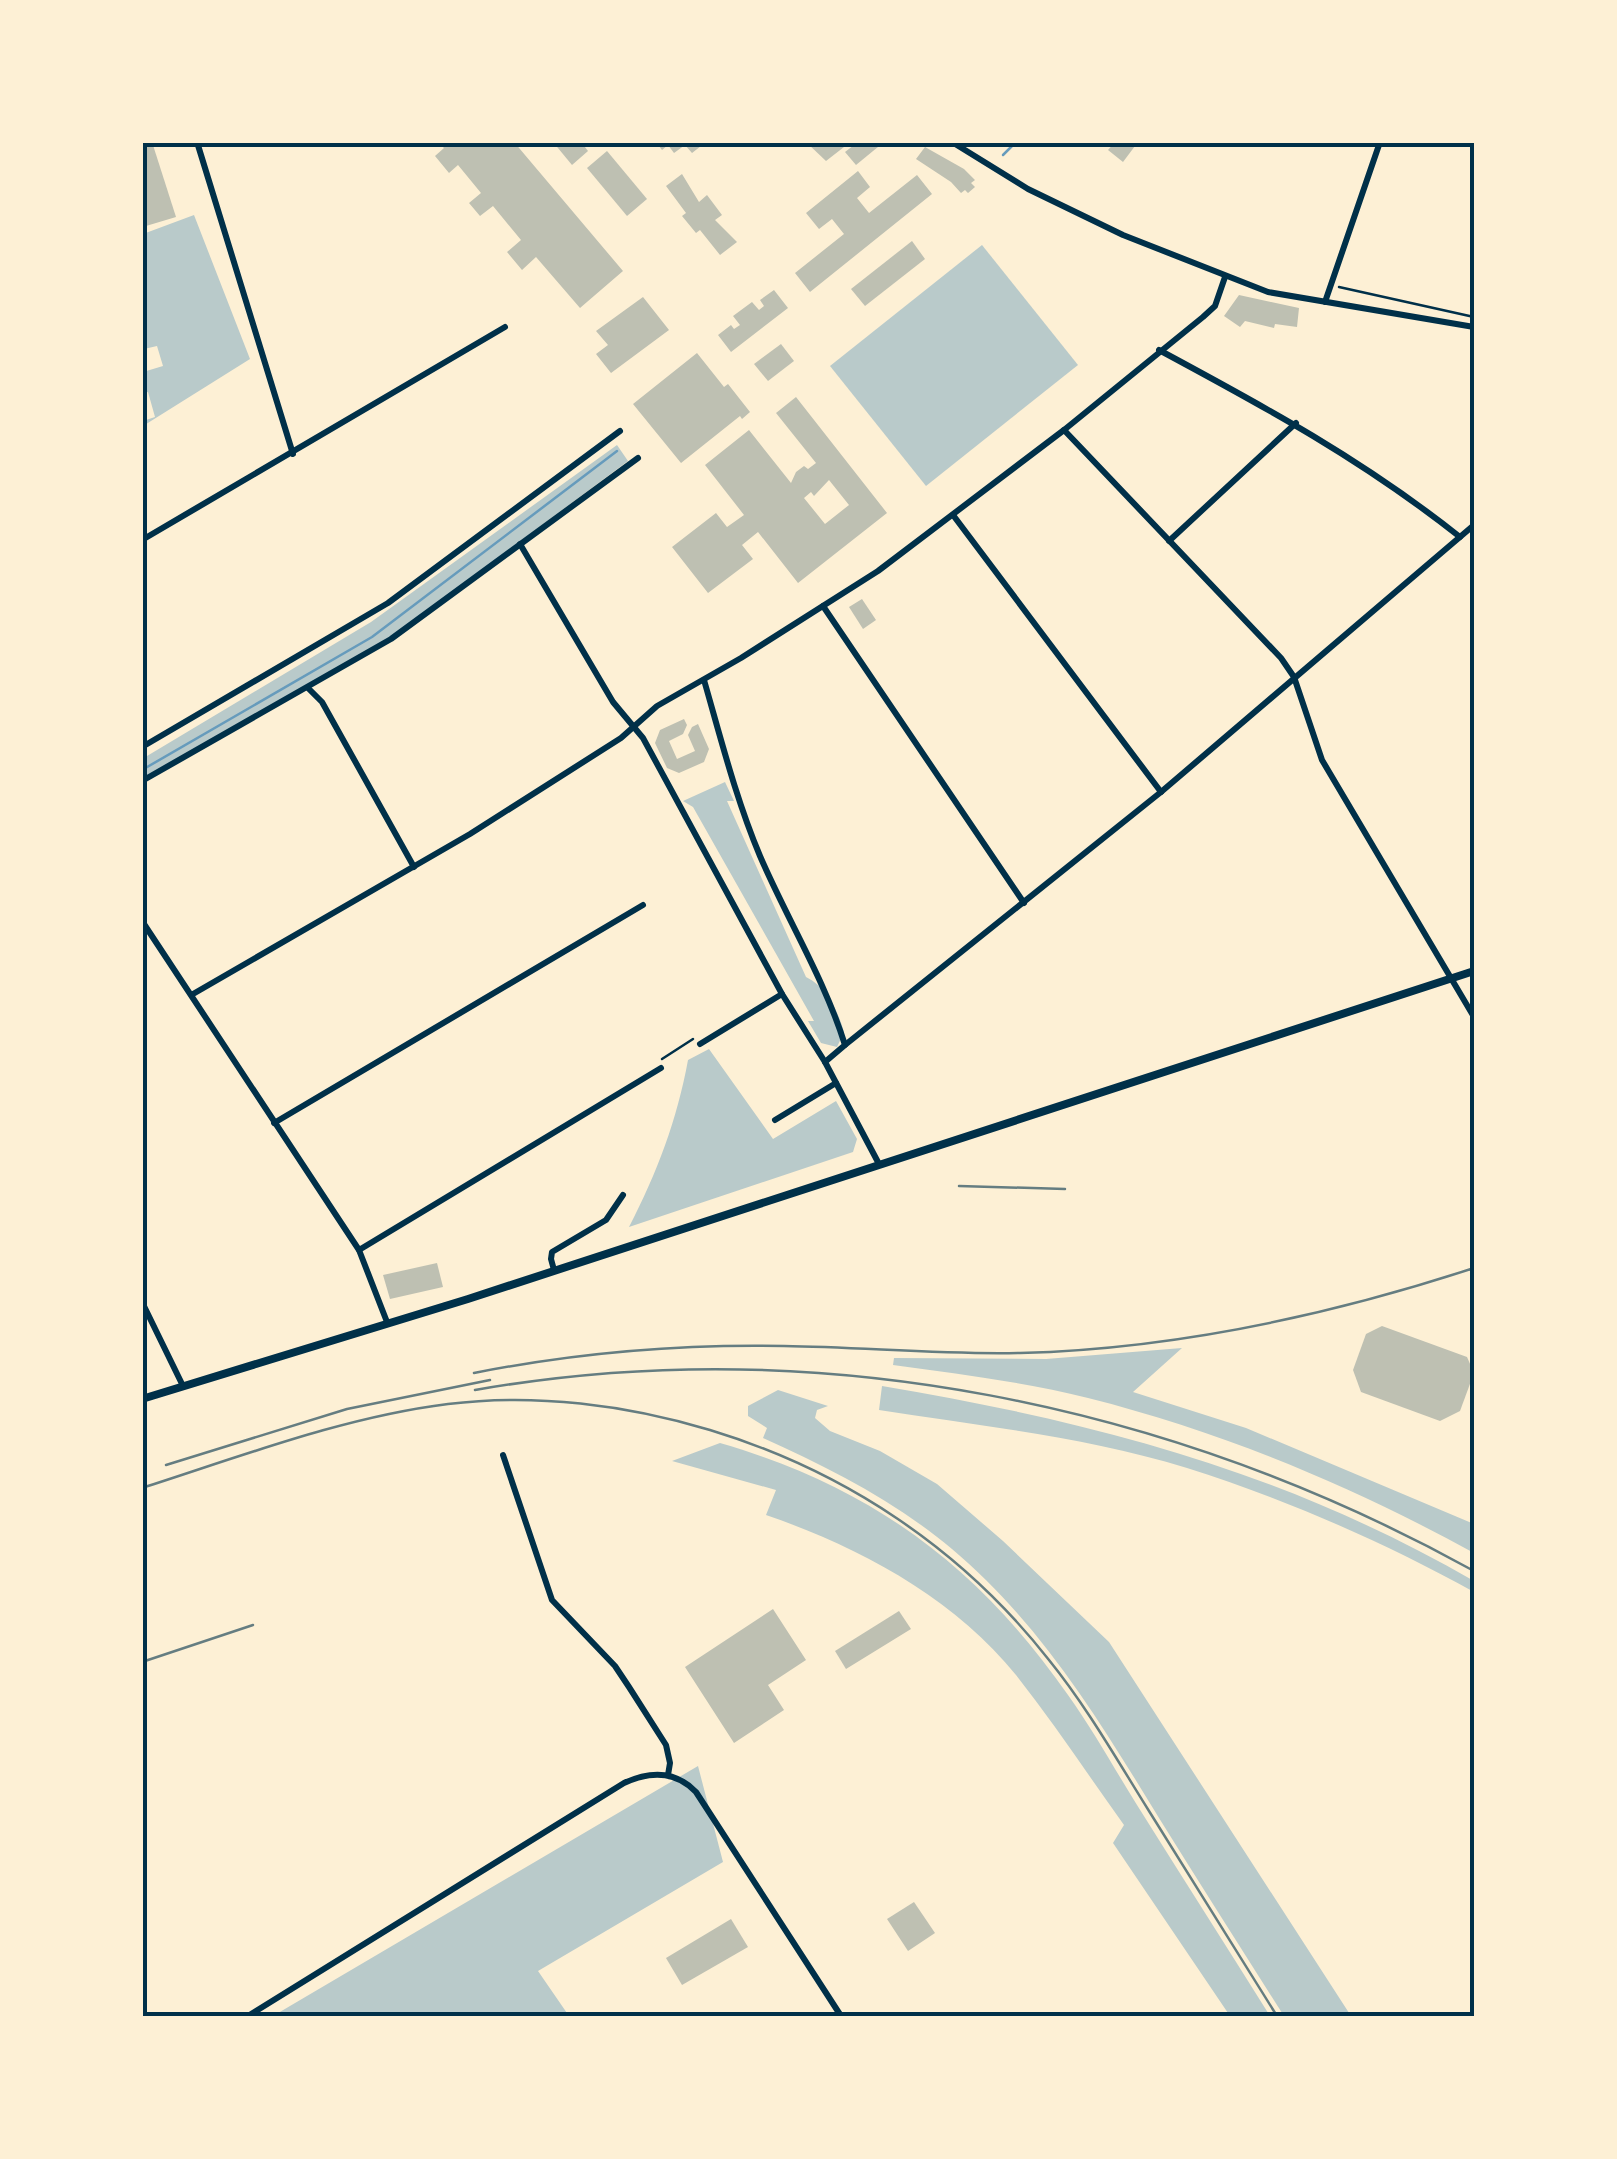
<svg xmlns="http://www.w3.org/2000/svg" width="1617" height="2159" font-family="'Space Grotesk',sans-serif">
<style>
.green{fill:#b9caca}
.lines{fill:none;stroke-linecap:round;stroke-linejoin:round}
.stream{stroke:#669bbc;stroke-width:2.5}
.building{fill:#bec0b2;fill-rule:evenodd}
.path{stroke:#003049;stroke-width:2.5}
.minor{stroke:#003049;stroke-width:6}
.tertiary{stroke:#003049;stroke-width:8}
.rail{stroke:#657d81;stroke-width:2.5}
.neatline{fill:none;stroke:#003049;stroke-width:4}
</style>
<rect width="100%" height="100%" fill="#fdf0d5"/>
<g class="green">
<path d="M194 215 250 359 143 426V421L155 417 148 392 143 393V372L163 366 157 346 144 349 143 346V234Z"/>
<path d="M982 245 1078 365 926 486 830 366Z"/>
<path d="M617 445 628 461 387 640 143 781 142 759 371 622Z"/>
<path d="M725 782 734 801H727L806 977C828 988 837 1009 844 1032L837 1047 821 1043 808 1021H814L693 807 683 801Z"/>
<path d="M709 1049 773 1139 836 1101 857 1139 853 1152 629 1227C657 1173 677 1120 688 1060Z"/>
<path d="M1182 1348 1133 1392 1246 1428 1474 1524V1553C1352 1486 1223 1432 1088 1398 1024 1382 958 1374 893 1365L894 1358 1046 1359Z"/>
<path d="M882 1386C1096 1422 1285 1472 1474 1581V1592C1386 1543 1283 1498 1187 1468 1087 1437 981 1426 879 1410Z"/>
<path d="M778 1390 828 1406 817 1410 815 1418 830 1431 880 1451 937 1484 1003 1541 1109 1642 1351 2016H1284C1242 1950 1200 1884 1159 1818 1099 1720 1041 1624 952 1549 896 1502 830 1468 763 1438L767 1428 748 1416V1406Z"/>
<path d="M720 1443C872 1487 978 1566 1068 1695 1093 1730 1114 1768 1137 1805 1181 1875 1226 1946 1270 2016H1230L1113 1843 1124 1825C1088 1775 1054 1723 1016 1675 953 1597 859 1547 766 1515L776 1490 672 1461Z"/>
<path d="M698 1766 723 1862 538 1971 569 2016H273Z"/>
</g>
<g class="lines">
<g class="stream">
<path d="M1003 155 1016 142"/>
<path d="M142 770 372 637 617 451"/>
</g>
</g>
<g class="building">
<path d="M142 142H152L176 217 146 226 142 215Z"/>
<path d="M438 142H514L623 271 580 308 536 257 522 270 507 252 521 240 493 206 480 216 469 203 481 193 458 165 449 173 435 156 444 148Z"/>
<path d="M553 142H581L588 151 572 165Z"/>
<path d="M656 142H699L701 146 692 153 685 145 674 153 668 145 662 150Z"/>
<path d="M806 142H840L844 147 826 161Z"/>
<path d="M858 142H884L856 165 845 152Z"/>
<path d="M1115 142H1138L1123 162 1108 150Z"/>
<path d="M925 147 964 169 975 180 971 183 975 187 968 193 965 190 961 193 951 182 916 159Z"/>
<path d="M607 151 647 199 627 216 587 168Z"/>
<path d="M858 171 870 187 857 198 869 213 917 175 932 194 810 292 795 273 844 234 832 219 819 229 806 213Z"/>
<path d="M682 174 699 202 707 195 722 215 715 220 737 242 720 255 700 230 696 233 682 216 686 213 666 186Z"/>
<path d="M912 241 925 259 865 306 851 289Z"/>
<path d="M774 290 788 308 731 352 718 335 731 325 734 329 740 325 733 316 752 302 759 310 764 306 760 300Z"/>
<path d="M1239 295 1299 308 1297 327 1275 324 1274 328 1245 321 1240 327 1224 316Z"/>
<path d="M643 297 669 330 611 373 596 354 608 345 596 331Z"/>
<path d="M781 344 794 361 768 381 754 364Z"/>
<path d="M697 353 724 387 728 384 750 412 742 419 740 416 681 463 633 404Z"/>
<path d="M796 397 887 513 798 583 758 532 742 545 753 559 708 593 672 547 716 513 727 527 744 515 705 465 749 430 791 483 796 472 804 466 808 469 816 463 776 413ZM829 480 849 505 825 524 804 498 811 492 814 496Z"/>
<path d="M862 599 876 620 863 629 849 607Z"/>
<path d="M684 719 687 725 683 734 669 741 677 759 695 751 688 735 692 727 698 724 709 749 704 762 679 773 667 768 655 743 660 730Z"/>
<path d="M437 1263 443 1287 390 1299 383 1275Z"/>
<path d="M1382 1326 1467 1357 1474 1373 1460 1411 1440 1421 1361 1392 1353 1370 1366 1334Z"/>
<path d="M773 1609 806 1660 768 1685 784 1710 734 1743 685 1667Z"/>
<path d="M899 1611 911 1629 846 1669 835 1651Z"/>
<path d="M914 1902 935 1933 908 1951 887 1919Z"/>
<path d="M731 1919 748 1947 682 1985 666 1958Z"/>
</g>
<g class="lines">
<g class="path">
<path d="M1339 287 1474 317"/>
<path d="M662 1059 693 1039"/>
</g>
<g class="minor">
<path d="M197 142 293 454"/>
<path d="M952 142 1028 189 1123 235 1268 292 1474 327"/>
<path d="M1325 302 1380 142"/>
<path d="M1159 350C1267 408 1363 460 1460 537"/>
<path d="M1064 430 1281 658 1294 677 1322 760 1474 1017"/>
<path d="M953 515 1161 792"/>
<path d="M142 540 505 327"/>
<path d="M1169 541 1296 423"/>
<path d="M520 544 613 702 643 738 782 994 825 1062 879 1164"/>
<path d="M823 606 1024 903"/>
<path d="M704 680C721 739 736 799 760 856 787 919 824 978 845 1045L825 1062"/>
<path d="M308 688 322 702 414 867"/>
<path d="M142 747 388 603 620 431"/>
<path d="M142 781 391 639 638 458"/>
<path d="M142 921 359 1250 387 1322"/>
<path d="M193 994 470 834 621 738 657 706 741 658 878 571 1064 430 1203 317 1215 306 1225 277"/>
<path d="M700 1044 782 994"/>
<path d="M845 1045 1161 792 1474 525"/>
<path d="M775 1120 836 1083"/>
<path d="M274 1123 643 905"/>
<path d="M359 1250 661 1068"/>
<path d="M554 1270 551 1259 552 1252 606 1220 623 1195"/>
<path d="M142 1302 183 1386"/>
<path d="M503 1455 552 1600 615 1666 629 1687 666 1745 670 1763 668 1775"/>
<path d="M248 2016 624 1783C650 1771 675 1770 696 1792L841 2016"/>
</g>
<path class="tertiary" d="M142 1399 468 1299 1474 971"/>
<g class="rail">
<path d="M959 1186 1065 1189"/>
<path d="M474 1373C575 1353 681 1344 784 1346 863 1347 941 1355 1020 1353 1175 1349 1327 1316 1474 1268"/>
<path d="M475 1390C818 1330 1172 1404 1474 1571"/>
<path d="M166 1465 347 1409 490 1380"/>
<path d="M142 1488C242 1456 344 1417 448 1404 535 1393 627 1405 710 1430 845 1471 962 1549 1049 1660 1087 1707 1117 1760 1149 1811 1192 1880 1235 1948 1277 2016"/>
<path d="M142 1662 253 1625"/>
</g>
</g>
<rect width="1617" height="2159" fill="none" stroke="#fdf0d5" stroke-width="290"/>
<rect x="145" y="145" width="1327" height="1869" class="neatline"/>
</svg>
